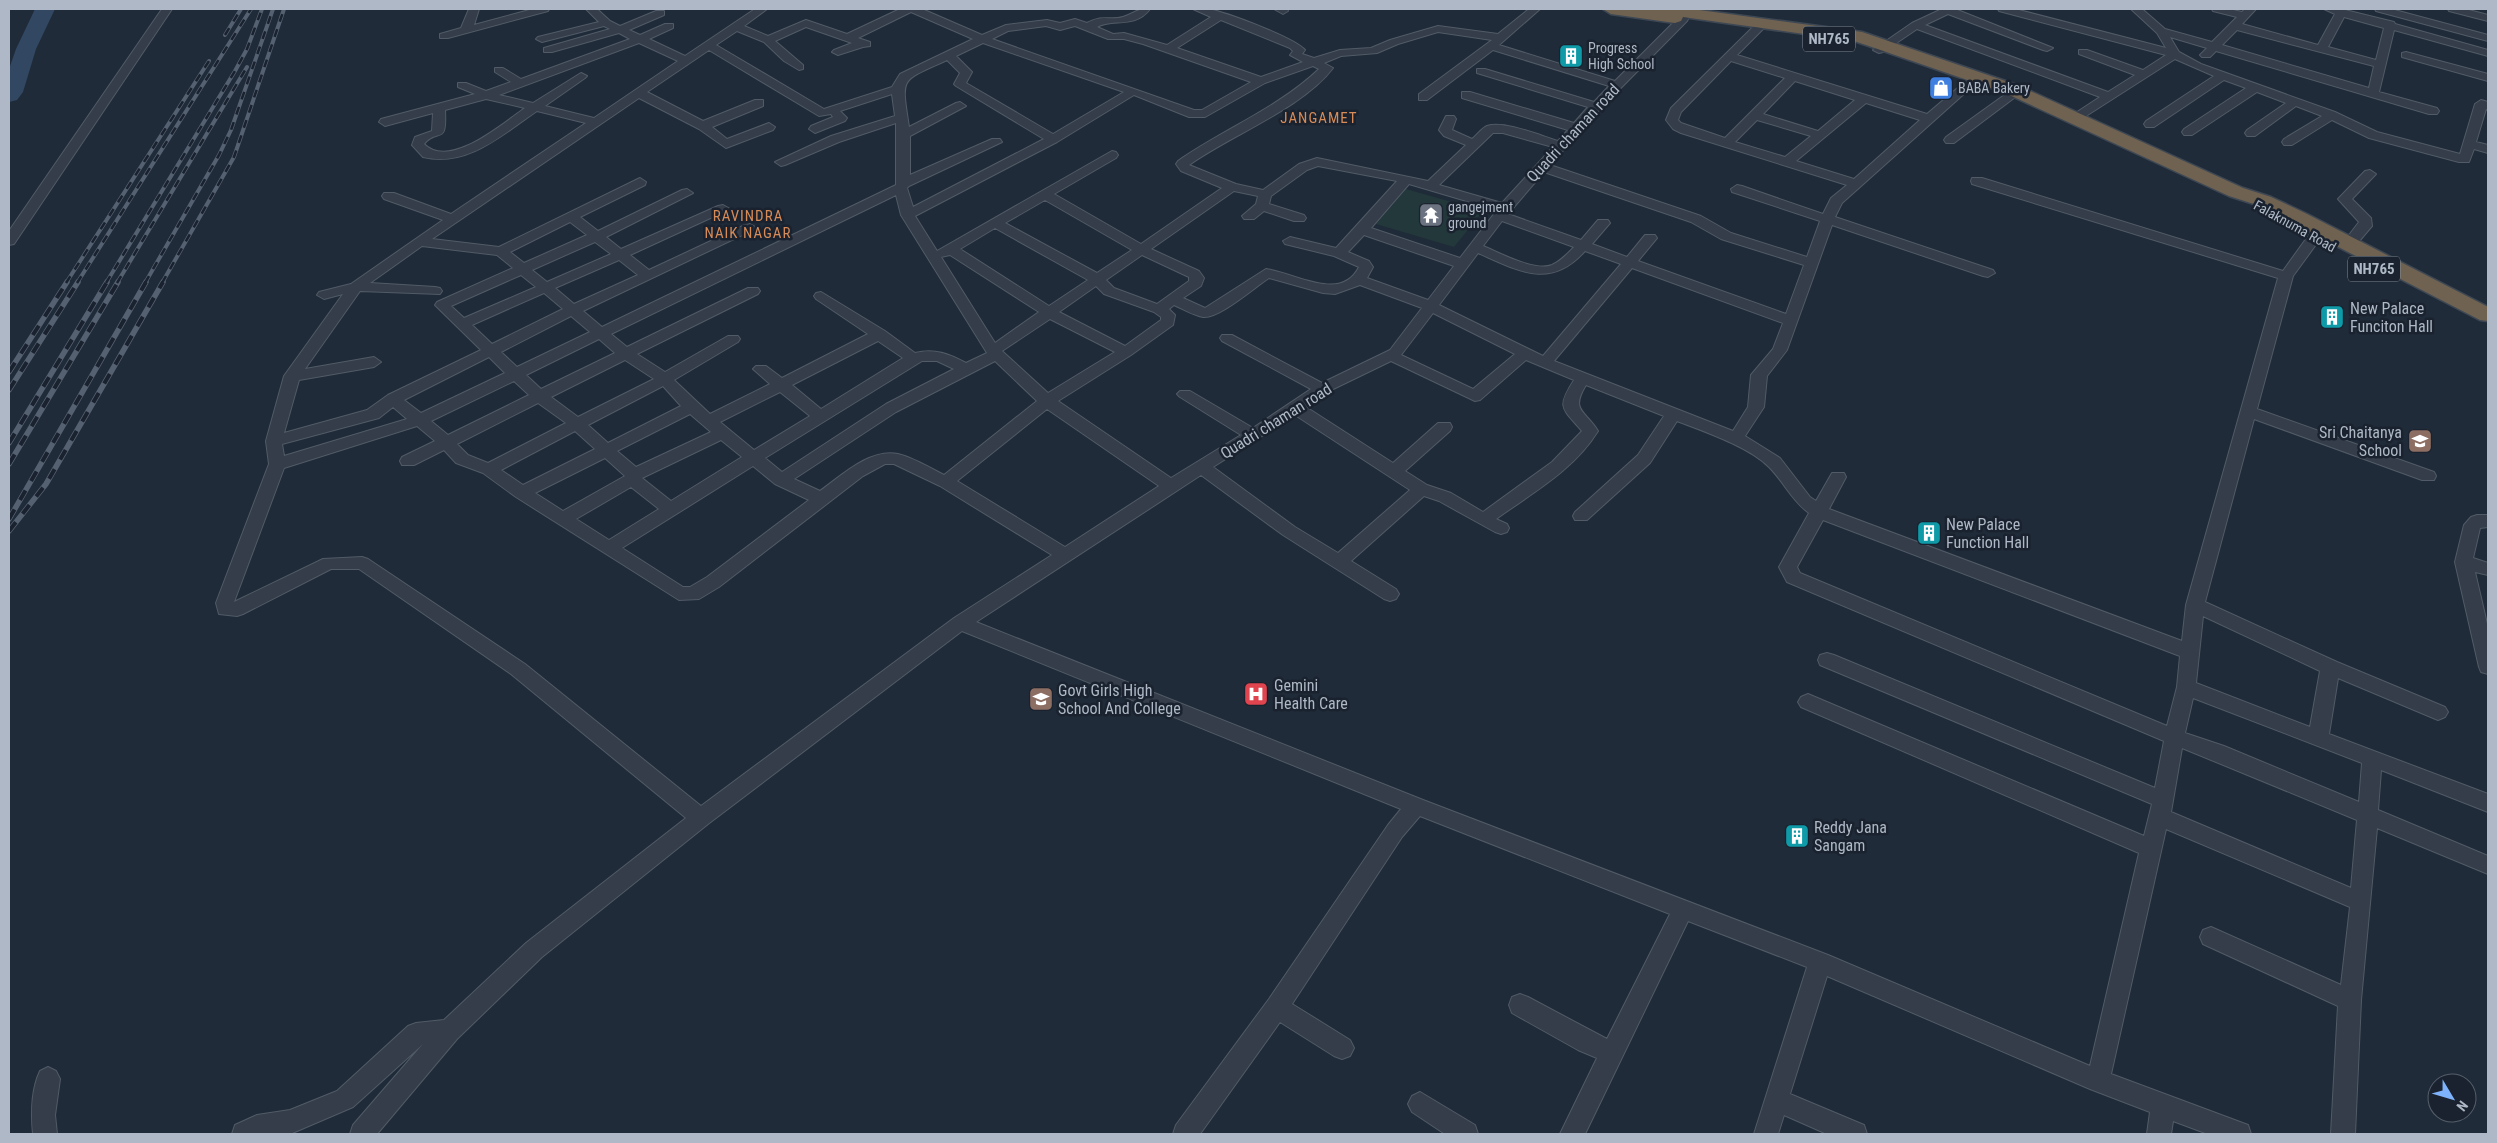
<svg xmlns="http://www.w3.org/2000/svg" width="2497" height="1143" font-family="'Roboto Condensed',sans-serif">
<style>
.green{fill:#22383a}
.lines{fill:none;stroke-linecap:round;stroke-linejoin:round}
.river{fill:#324762;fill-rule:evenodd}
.minor-casing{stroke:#515b67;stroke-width:2}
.highway-casing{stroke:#3e4854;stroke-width:3}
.minor{fill:#343d49;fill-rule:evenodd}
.highway{fill:#706250;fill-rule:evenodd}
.rail-far1-casing{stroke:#556171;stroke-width:4}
.rail-casing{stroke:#556171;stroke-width:5.5}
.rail-far1{stroke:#19222e;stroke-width:2.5;stroke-dasharray:8;stroke-linecap:butt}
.rail{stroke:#19222e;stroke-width:4;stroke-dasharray:11;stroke-linecap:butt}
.labels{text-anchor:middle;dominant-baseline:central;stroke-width:5;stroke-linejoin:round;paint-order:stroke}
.far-poi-label{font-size:14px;fill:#aeb8c6;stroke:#19222e;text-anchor:start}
.far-street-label{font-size:14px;fill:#aeb8c6;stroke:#19222e}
.shield{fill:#19222e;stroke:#818b98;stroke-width:1}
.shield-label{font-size:15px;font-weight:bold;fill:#aeb8c6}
.far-neighbourhood-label{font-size:15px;letter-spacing:1px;fill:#d78b58;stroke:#19222e}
.street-label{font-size:16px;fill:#aeb8c6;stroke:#19222e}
.poi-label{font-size:16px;fill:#aeb8c6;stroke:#19222e;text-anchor:start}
</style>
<rect width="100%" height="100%" fill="#202b39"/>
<path class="green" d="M1406 189 1483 211 1454 247 1376 224Z"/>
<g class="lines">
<path class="river" d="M35 9H55L36 49 23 92 17 100 9 102V69L16 49Z"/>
<defs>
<g id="minor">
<path d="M162 9H172L14 244 9 245V231Z"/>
<path d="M469 9H479L474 25 533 9H549L548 11 448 38H440V34L461 28Z"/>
<path d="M586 9H597L610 21 620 26 656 11H664V15L629 30 640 35 665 24H673V28L649 39 685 56 755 9H767L744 26 768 36 806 20 847 34 900 9H922L982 35 1006 25 1047 20 1060 23 1075 19 1087 23C1104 14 1109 21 1123 17 1136 13 1135 9 1150 9 1135 29 1113 18 1097 27L1113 34 1124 33 1167 45 1211 17 1193 9C1198 9 1204 8 1208 9 1226 12 1295 38 1305 50L1302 54 1314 58 1340 50 1371 48 1390 40 1438 26 1498 34 1529 9H1540L1499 45 1615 81 1678 18 1682 11 1686 10 1691 13 1687 21 1600 109 1550 165 1701 216 1731 233 1807 257 1820 221 1732 192 1731 189 1737 185 1742 186 1823 214 1831 198 1847 185 1681 133 1673 129 1666 120 1671 108 1753 27 1757 26 1763 29 1737 55 1927 114 1967 80H1975V84L1842 203 1835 217 1993 270 1995 273 1988 277 1983 276 1832 225 1787 350 1767 376 1764 407 1745 436 1780 458 1810 497 1816 501 1832 473H1844L1846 477 1829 509 2182 641 2186 605 2278 278 1972 184 1971 181 1972 178H1982L2283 271 2316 225H2326L2328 228 2293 276 2257 409 2434 472 2436 476 2434 480H2422L2254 419 2205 602 2337 662 2445 707 2448 712 2445 717 2438 720 2338 678 2329 734 2488 794V812L2381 770 2378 810 2488 856V874L2377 828 2361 1000 2355 1134H2331L2338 1006 2203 944 2200 937 2203 930 2211 927 2341 985 2350 907 2166 829 2111 1074 2248 1125 2251 1134H2208L2173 1121 2171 1134H2147L2150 1112 2090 1089 1827 976 1790 1094 1864 1125 1867 1134H1827L1784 1115 1778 1134H1754L1807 967 1688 921 1585 1134H1560L1597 1058 1578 1050 1512 1013 1509 1005 1512 997 1520 994 1528 997 1607 1039 1670 914 1420 816 1402 837 1292 1004 1350 1040 1354 1048 1350 1056 1342 1059 1334 1056 1280 1022 1200 1134H1173L1176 1125 1269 999 1388 825 1401 809 962 631 708 824 542 957 457 1039 377 1134H350L353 1125 423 1044 353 1107 290 1134H232L235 1125 257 1115 290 1110 337 1091 408 1026 416 1023 444 1020 526 943 686 818 511 674 359 569H331L243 614 237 616 219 614 216 603 269 464 266 441 284 376 343 294 324 299 317 295 319 292 351 284 443 220 384 199 382 196 384 193H394L451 214 586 123 537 111C503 134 467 168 423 157L412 145 415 137 432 131 433 113 385 126 379 122 381 119 475 94 458 87V83H466L486 91 511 82 495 72V68H503L521 79 630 39 619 33 552 52H544V48L610 29 604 26 542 42 536 39 538 37 599 22ZM911 12 973 39 900 74 892 87 824 109 716 45 737 31 764 42 784 61 799 70 803 69V65L775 41 806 27 852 43 834 50 832 52 838 55 863 47 870 46V42L858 38ZM1221 20 1290 48 1293 51 1290 55 1303 62 1261 77 1177 48ZM1046 26 1060 30 1075 26 1108 39H1124L1143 44 1251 82 1202 110H1194L992 39 1008 31ZM1438 32 1492 40 1419 94V100H1427L1493 50 1609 86 1594 102 1485 69H1477V73L1588 107 1574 123 1470 92H1462V98L1568 130 1558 141C1541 136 1504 120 1487 126 1482 128 1477 135 1472 139L1452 130 1456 119 1454 116H1446L1439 130 1444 136 1466 145 1428 181 1317 158 1299 164 1263 190 1236 184 1189 165C1231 135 1303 108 1333 68L1324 63 1341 56 1377 53 1398 44ZM639 43 678 61 594 118 545 106 585 78 587 76 581 73 533 103 499 95ZM983 43 1124 92 1053 134 966 83 972 72 956 56ZM709 50 819 116 831 114 833 117 811 126 809 129 815 133 845 121 847 118 840 111 892 94 895 116 831 136 775 162 781 166 785 165 839 142 896 123V185L602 327 583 311 757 228 750 224 745 225 649 270 630 255 730 209 723 205 718 206 621 249 606 237 693 193 687 189 682 190 598 231 580 217 645 185 646 182 640 178 499 247 432 239 639 98 699 129 726 148 773 130 775 127 769 123 727 139 712 127 763 106V100H755L703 121 647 92ZM947 60 960 73 954 84 956 86 1044 139 913 207 907 188 909 186 1002 142 1000 139H992L910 175V136L966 106 960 102 956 103 909 127C901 75 900 82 947 60ZM1731 61 1785 78 1725 138 1681 123 1678 120 1681 112ZM1313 66 1319 69C1278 108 1224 129 1178 161L1176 164 1181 171 1222 188 1141 244 1054 194 1116 158 1118 155 1116 152 1112 151 937 251 915 216 1057 142 1134 95 1189 117H1205L1265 83ZM1795 81 1855 100 1818 131 1763 114ZM486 99 525 108C503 123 450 170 424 144 438 127 447 147 445 110ZM1866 103 1920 120 1854 179 1796 161ZM1757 120 1811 136 1785 157 1735 142ZM1493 133H1503L1553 147 1502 203 1439 185ZM1318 166 1397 181 1336 248 1290 237 1283 241 1285 244 1334 256 1359 267C1341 303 1296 273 1266 269L1205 308 1183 298 1201 286 1204 278 1199 271 1151 249 1234 191 1258 196 1256 204 1242 216 1244 219H1254L1264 211 1294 221H1304L1306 218 1304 215 1269 204 1271 196 1307 170ZM1544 172 1691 222 1721 239 1804 265 1786 314 1638 261 1657 238 1655 235H1645L1627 257 1592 244 1610 223 1608 220H1598L1581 240 1508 214ZM1409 184 1497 210 1460 258 1371 228ZM896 195 901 215 987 353 966 363C949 354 935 348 915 353L885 331 821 292 816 293 814 296 816 299 868 334 782 378 766 366H756L753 369 770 384 710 414 674 380 738 342 740 339 738 336H728L665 372 637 354 758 294 760 291 758 288H748L627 347 611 334ZM1045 200 1132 250 1097 273 1005 223ZM1502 221 1574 247C1568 253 1561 261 1552 265 1535 272 1500 253 1483 246ZM570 222 587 235 524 263 510 252ZM995 228 1088 280 1049 306 960 249ZM1364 235 1454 266 1428 300 1367 278 1373 267 1369 261 1348 252ZM595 242 611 254 547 282 532 270ZM422 246 497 255 513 268 437 302 435 305 481 350 388 395 367 410 284 433 299 380 374 367 381 362 374 357 305 369 360 291 440 294 442 291 440 288 435 287 370 283ZM1585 251 1621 264 1543 356 1439 305 1478 253C1519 271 1550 290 1585 251ZM950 255 1039 312 995 343 941 257ZM1142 255 1189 277V281L1157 304 1114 288 1106 280ZM619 260 638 275 574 304 555 288ZM1632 268 1783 323 1773 349 1751 375 1748 407 1733 431 1554 361ZM521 275 536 287 464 318 451 306ZM1269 278 1323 293 1335 294 1360 285 1422 308 1390 350 1322 383 1232 335H1222L1220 338 1222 341 1311 389 1253 428 1190 391H1180L1177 394 1180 397 1241 435 1171 478 1058 401 1131 355 1173 325 1175 315 1169 309 1174 305C1183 309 1193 315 1203 317 1219 319 1255 287 1269 278ZM1096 286 1104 294 1154 312 1161 317V320L1125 346 1059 312ZM544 293 563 309 492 344 472 325ZM1433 313 1515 354 1473 389 1401 355ZM571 316 590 332 517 367 501 352ZM1050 319 1115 352 1048 393 1002 351ZM599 339 615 353 541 389 526 375ZM878 341 903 358 821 409 792 385ZM489 357 505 373 421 413 404 400ZM625 360 654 379 578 417 551 397ZM1526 360 1574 380C1556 408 1562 408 1582 431L1552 462 1483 512 1451 493 1427 485 1405 471 1450 431 1452 427 1450 423H1438L1393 463 1306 407 1327 392 1391 361 1475 401 1480 400ZM922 361H937L954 369 886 404 782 472 765 458ZM995 361 1037 401 944 475C930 468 914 458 898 454 870 448 841 476 820 491L794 479 896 412ZM514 381 529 395 448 435 431 421ZM1586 385 1664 416 1638 455 1575 512 1573 516 1575 520H1587L1650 463 1677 421C1703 431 1750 447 1769 467 1784 482 1792 501 1809 513L1779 567 1787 582 2164 741 2155 788 1834 655 1827 653 1820 655 1818 660 1820 665 2152 804 2144 836 1815 697 1808 694 1801 697 1798 702 1801 707 2139 853 2090 1066 1828 955 1423 800 976 622 1201 475 1283 535 1384 599 1390 601 1396 599 1399 594 1396 589 1351 561 1424 496 1439 501 1495 532 1501 534 1507 532 1509 528 1507 524 1496 519C1532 493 1574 470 1598 431 1585 410 1570 411 1586 385ZM663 386 681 406 608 443 588 425ZM780 392 810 416 754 450 720 422ZM538 403 566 423 488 463 468 455 457 444ZM393 407 407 419 284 456 282 444 379 418ZM1047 409 1159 486 1065 547 957 481ZM690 414 711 432 636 467 617 451ZM1295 415 1410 490 1338 553 1295 527 1213 467ZM417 426 435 441 402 457 400 461 402 465H414L444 450 456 463 483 473 516 497 679 600 699 599 719 587 863 476 885 464H894L940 486 1052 555 954 618 701 806 525 664 368 559 362 557 323 559 234 602 284 468ZM575 431 595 449 523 485 501 470ZM721 440 742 457 671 501 642 478ZM605 458 625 476 563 511 535 493ZM753 466 775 484 809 500 707 577 690 587H683L622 548ZM631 487 659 509 609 540 576 519ZM1823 520 2180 656 2177 687 2167 726 1800 573 1797 567ZM2203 616 2320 671 2310 727 2196 683ZM2193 698 2362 763 2359 802 2224 746 2185 733ZM2182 748 2357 820 2351 888 2171 812Z"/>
<path d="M1274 9H1287L1288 11 1283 14Z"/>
<path d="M1942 9H1955L2053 48 2047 51 2043 50 1948 14 1925 25 2108 92 2135 75 2079 54V50H2087L2143 70 2166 55 1999 11 1998 9H2015L2166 48 2157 33 2131 9H2142L2165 29 2212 42 2237 17 2213 11 2212 9H2229L2242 12 2245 9H2256L2242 24 2318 45 2335 14 2324 9H2341L2394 22 2395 24 2488 50V56L2394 30 2379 92 2437 108 2439 111 2437 114H2429L2216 51 2210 57H2202L2200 55 2207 48 2170 37 2179 52 2201 64 2335 112 2377 132 2460 154 2475 104 2481 100 2488 102V110L2486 109 2476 142 2488 145V153L2474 149 2469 162H2459L2369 138 2332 120 2292 145H2284L2282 142 2284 139 2322 116 2296 106 2255 136H2247L2245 133 2247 130 2286 103 2257 92 2192 135H2184L2182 132 2184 129 2246 88 2224 80 2154 127H2146L2144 124 2146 121 2214 76 2175 59 2075 123 2071 122 2069 119 2071 116 2100 97 1917 29 1883 52 1879 53 1873 50 1912 23ZM2344 17 2384 28 2376 60 2328 47ZM2237 30 2374 66 2369 88 2222 45Z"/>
<path d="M2375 9H2391L2488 35V41L2376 11Z"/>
<path d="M2448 9H2465L2488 15V21L2449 11Z"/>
<path d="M2406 52 2488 74V81L2402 57V53Z"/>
<path d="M2010 91 2016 95 2014 98 1954 143H1946L1944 140 1946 137Z"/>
<path d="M2370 170 2376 174 2352 199 2371 218 2372 226 2355 246H2345L2343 243 2359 222 2338 199 2365 171Z"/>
<path d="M2477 515H2488V527L2480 528 2473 558 2488 563V575L2475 572 2488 628V674L2481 672 2479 667 2455 562 2464 525 2471 517Z"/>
<path d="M48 1067 56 1071 60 1079 55 1115 57 1134H33C31 1114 31 1090 40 1071Z"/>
<path d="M1420 1092 1475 1125 1478 1134H1445L1412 1112 1408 1104 1412 1096Z"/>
</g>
<path id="highway" d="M1603 9H1692L1862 32 2017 85 2243 188 2271 197 2307 214 2488 307V321L2480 320 2257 205 2229 196 2005 93 1866 45 1854 41 1683 17 1681 21 1675 23 1611 14Z"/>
</defs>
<use href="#minor" class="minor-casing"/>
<use href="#highway" class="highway-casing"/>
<use href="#minor" class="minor"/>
<use href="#highway" class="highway"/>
<defs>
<g id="rail-far1">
<path d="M225 35 241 9"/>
<path d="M66 283 209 61"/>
<path d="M77 283 251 9"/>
<path d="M106 283 235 71 247 49 262 9"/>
<path d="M117 283 247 67"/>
<path d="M145 283 219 155 231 130 273 9"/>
<path d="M162 283 234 157 284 9"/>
</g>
<g id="rail">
<path d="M9 372 67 282"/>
<path d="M9 390 78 282"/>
<path d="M9 443 107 282"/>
<path d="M9 464 118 282"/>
<path d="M9 519 146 282"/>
<path d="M9 531 46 484 163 282"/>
</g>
</defs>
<use href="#rail-far1" class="rail-far1-casing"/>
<use href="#rail" class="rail-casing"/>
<use href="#rail-far1" class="rail-far1"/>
<use href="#rail" class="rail"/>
</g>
<defs>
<symbol id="building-square" viewBox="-11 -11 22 22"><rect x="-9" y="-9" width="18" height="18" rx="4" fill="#0f9aa8" stroke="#19222e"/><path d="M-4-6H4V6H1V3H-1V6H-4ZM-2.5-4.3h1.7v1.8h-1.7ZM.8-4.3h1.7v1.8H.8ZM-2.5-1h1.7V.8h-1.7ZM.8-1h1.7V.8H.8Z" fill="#fff"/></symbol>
<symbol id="shop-square" viewBox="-11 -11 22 22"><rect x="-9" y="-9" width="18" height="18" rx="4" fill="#3f7fe0" stroke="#19222e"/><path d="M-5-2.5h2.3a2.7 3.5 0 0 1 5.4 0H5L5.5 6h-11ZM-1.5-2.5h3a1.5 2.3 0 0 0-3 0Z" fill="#fff"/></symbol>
<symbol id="temple-square" viewBox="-11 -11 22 22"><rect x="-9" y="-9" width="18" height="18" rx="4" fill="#6b7280" stroke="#19222e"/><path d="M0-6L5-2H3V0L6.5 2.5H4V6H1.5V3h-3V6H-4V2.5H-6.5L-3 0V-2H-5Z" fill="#fff"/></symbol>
<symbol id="school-square" viewBox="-11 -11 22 22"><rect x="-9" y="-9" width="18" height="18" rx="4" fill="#8d6e63" stroke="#19222e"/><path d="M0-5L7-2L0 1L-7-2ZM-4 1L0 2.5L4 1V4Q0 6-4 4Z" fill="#fff"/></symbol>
<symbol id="hospital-square" viewBox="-11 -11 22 22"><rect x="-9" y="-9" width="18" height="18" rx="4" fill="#e0444e" stroke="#19222e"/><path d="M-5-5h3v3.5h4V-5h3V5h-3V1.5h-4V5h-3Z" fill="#fff"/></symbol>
</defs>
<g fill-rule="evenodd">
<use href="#building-square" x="1557" y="42" width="28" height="28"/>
<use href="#shop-square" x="1927" y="74" width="28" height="28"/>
<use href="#temple-square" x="1417" y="201" width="28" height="28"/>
<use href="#building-square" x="2318" y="303" width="28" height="28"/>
<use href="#school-square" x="2406" y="427" width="28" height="28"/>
<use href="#building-square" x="1915" y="519" width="28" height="28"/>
<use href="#hospital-square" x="1242" y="680" width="28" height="28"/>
<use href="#school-square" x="1027" y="685" width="28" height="28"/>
<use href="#building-square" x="1783" y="822" width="28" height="28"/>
</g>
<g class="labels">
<g class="far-poi-label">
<text x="1588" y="48">Progress<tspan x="1588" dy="16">High School</tspan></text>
<text x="1958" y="88">BABA Bakery</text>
<text x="1448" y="207">gangejment<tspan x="1448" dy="16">ground</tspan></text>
</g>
<g class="far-street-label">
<text transform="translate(2295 226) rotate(29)">Falaknuma Road</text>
</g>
<g class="shield">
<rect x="1803" y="26.5" width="52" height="25" rx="4"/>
<rect x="2348" y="256.5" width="52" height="25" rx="4"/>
</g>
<g class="shield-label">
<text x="1829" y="39">NH765</text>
<text x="2374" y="269">NH765</text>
</g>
<g class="far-neighbourhood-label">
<text x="1319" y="118">JANGAMET</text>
<text x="748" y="216">RAVINDRA<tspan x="748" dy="17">NAIK NAGAR</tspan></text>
</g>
<g class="street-label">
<text transform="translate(1573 133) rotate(-47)">Quadri chaman road</text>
<text transform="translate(1276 421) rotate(-32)">Quadri chaman road</text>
</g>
<g class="poi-label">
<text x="2350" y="308">New Palace<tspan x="2350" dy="18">Funciton Hall</tspan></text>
<text x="2402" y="432" text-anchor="end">Sri Chaitanya<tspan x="2402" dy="18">School</tspan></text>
<text x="1946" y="524">New Palace<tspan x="1946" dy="18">Function Hall</tspan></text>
<text x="1274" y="685">Gemini<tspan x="1274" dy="18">Health Care</tspan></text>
<text x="1058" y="690">Govt Girls High<tspan x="1058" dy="18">School And College</tspan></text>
<text x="1814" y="827">Reddy Jana<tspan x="1814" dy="18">Sangam</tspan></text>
</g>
</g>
<rect width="2497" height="1143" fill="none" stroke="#aeb8c6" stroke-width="20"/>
<g transform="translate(2452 1098) rotate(128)"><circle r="24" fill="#19222e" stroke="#555e6b"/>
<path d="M0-4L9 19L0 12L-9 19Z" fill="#7eb2fb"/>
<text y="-8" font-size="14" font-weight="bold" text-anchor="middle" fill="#aeb8c6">N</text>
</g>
</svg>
